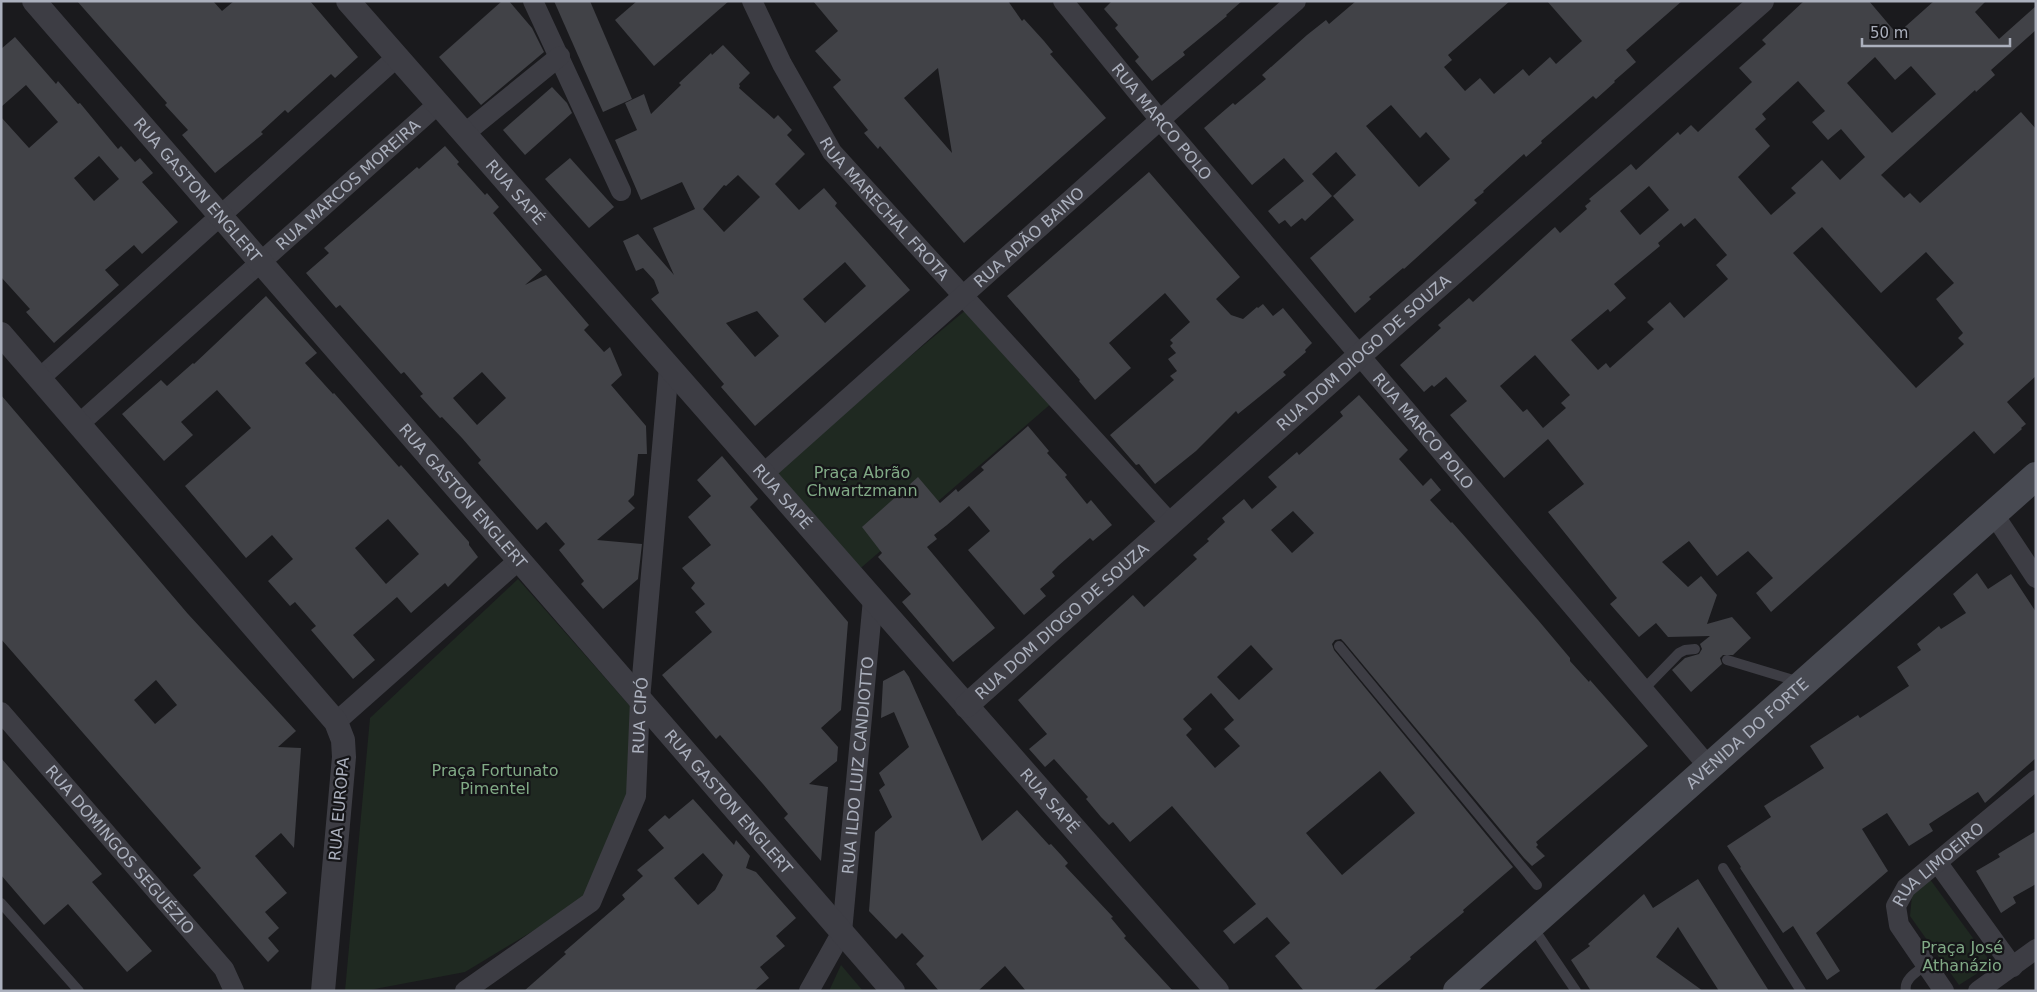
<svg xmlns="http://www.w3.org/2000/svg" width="2037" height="992" font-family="'DejaVu Sans',sans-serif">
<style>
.green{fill:#1f2921}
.building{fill:#414247;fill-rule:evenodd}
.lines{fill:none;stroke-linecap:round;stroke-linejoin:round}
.service{stroke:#3d3d44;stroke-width:10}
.minor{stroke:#3d3d44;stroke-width:20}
.tertiary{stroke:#3d3d44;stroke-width:24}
.secondary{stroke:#484a52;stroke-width:28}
.labels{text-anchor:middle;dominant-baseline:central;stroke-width:4.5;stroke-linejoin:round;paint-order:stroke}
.street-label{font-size:16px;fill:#abb0bd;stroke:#151518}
.park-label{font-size:16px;fill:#81aa86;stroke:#151518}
</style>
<rect width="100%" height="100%" fill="#1a1a1d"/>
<g class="green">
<path d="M967 309 1053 402 855 573 769 474Z"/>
<path d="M518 579 630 706V792L586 899 465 972 364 991H345L370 718Z"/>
<path d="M1929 878 1992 964 1959 985 1910 916 1912 895Z"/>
<path d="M841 965 863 991H829Z"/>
</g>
<g class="building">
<path d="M77 1H213L222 11 234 1H310L358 57 335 78 331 74 288 113 285 110 261 132 263 134 215 173 182 135 188 130 165 105 167 103Z"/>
<path d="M502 1H509L532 28 544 52 481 105 439 57Z"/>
<path d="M554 1H590L632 99 603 112Z"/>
<path d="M637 1H729L654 66 615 20Z"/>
<path d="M813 1H1008L1022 21 1024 19 1044 41 1053 52 1050 54 1106 118 964 243 880 146 878 149 864 133 868 130 833 87 841 80 815 51 838 31ZM938 68 952 153 904 98Z"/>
<path d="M1112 1H1242L1226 15 1227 16 1183 52 1185 55 1152 81 1135 61 1139 57 1115 28 1118 25 1104 9Z"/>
<path d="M1356 1H1510L1448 55 1452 60 1444 67 1465 91 1480 78 1494 94 1523 69 1529 76 1550 57 1556 64 1582 41 1547 1H1682L1626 50 1636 62 1614 81 1615 82 1596 99 1593 96 1541 141 1542 143 1526 157 1524 154 1483 191 1484 192 1474 200 1477 203 1404 269 1403 268 1369 297 1371 299 1355 313 1310 258 1354 220 1333 196 1356 175 1336 152 1312 174 1332 196 1305 221 1302 218 1291 227 1285 220 1279 224 1268 211 1304 181 1284 158 1252 185 1204 128 1233 103 1235 105 1266 79 1262 75 1307 35 1326 20 1329 24ZM1391 105 1420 138 1426 132 1450 159 1419 187 1366 126Z"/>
<path d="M1804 1H1869L1897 34 1934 1H1986L1975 12 1999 39 2036 6V30L1991 70 1995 75 1976 92 1975 90 1881 175 1904 198 1910 193 1920 203 2021 112 2036 129V376L2007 402 2026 424 2021 428 2022 429 1994 454 1974 431 1771 612 1756 593 1773 578 1748 551 1717 576 1689 541 1662 562 1688 587 1701 576 1717 595 1707 624 1732 617 1751 638 1733 655H1723L1720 658 1722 664 1691 692 1672 670 1685 658 1699 654 1702 649 1700 644 1710 636 1668 637 1656 623 1639 637 1610 604 1617 598 1548 512 1584 484 1548 439 1504 478 1450 415 1467 401 1446 377 1434 387 1432 385 1424 392 1400 365 1441 328 1438 325 1469 298 1473 302 1555 227 1560 233 1587 209 1585 206 1591 201 1589 199 1631 164 1636 170 1678 132 1680 135 1691 125 1698 132 1752 82 1739 68 1766 44 1762 40ZM1875 57 1895 80 1911 66 1936 94 1892 133 1847 83ZM1798 81 1825 111 1812 122 1828 140 1841 129 1865 157 1840 180 1822 160 1791 188 1796 193 1771 215 1738 177 1770 146 1755 129 1766 119 1762 114ZM1649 186 1669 210 1640 235 1620 211ZM1695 218 1727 255 1716 265 1728 279 1684 318 1670 302 1647 322 1654 329 1610 368 1606 363 1598 370 1571 340 1608 309 1610 312 1626 298 1614 284 1660 246 1658 243 1681 223 1684 227ZM1822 227 1881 293 1926 252 1954 283 1936 299 1963 333 1958 338 1964 344 1916 388 1793 253ZM1535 355 1570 395 1561 403 1566 408 1543 428 1527 409 1523 412 1500 386Z"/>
<path d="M15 37 56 84 58 81 78 104 80 103 118 149 121 146 135 162 140 158 153 173 142 182 178 222 142 254 134 245 105 270 119 285 54 343 26 312 30 309 1 277V117L29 148 58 122 26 85 1 107V49ZM99 156 119 179 94 201 74 178Z"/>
<path d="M723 45 750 73 739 84 740 86 739 88 774 119 778 115 792 130 787 135 805 154 775 184 799 210 824 188 837 203 835 206 910 290 755 426 721 387 724 384 651 299 659 293 654 280 643 268 636 271 623 241 638 234 674 275 653 228 695 209 682 182 641 200 615 140 637 130 625 103 644 94 651 114 681 85 679 83 711 53 712 55ZM738 175 760 197 724 232 703 209 724 185 726 186ZM845 262 866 286 825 323 803 299ZM757 311 779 336 755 357 726 323Z"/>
<path d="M552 87 567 103 572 113 525 155 503 130Z"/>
<path d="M445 146 459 162 457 164 485 195 487 193 499 207 493 213 542 270 525 285 546 275 589 325 584 330 604 352 610 347 622 375 611 385 646 426 647 454H638L634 495 628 501 635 508 597 540 642 544 638 579 603 609 581 584 584 581 559 550 565 544 546 522 537 530 478 463 481 460 462 438 442 417 440 418 420 396 423 394 404 372 401 374 340 305 336 308 306 273 329 253 324 248 417 167 419 169ZM482 372 506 398 477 425 453 398Z"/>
<path d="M570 158 614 207 589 228 545 179Z"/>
<path d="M1149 172 1240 277 1216 299 1231 315 1243 319 1257 307 1258 308 1263 304 1273 316 1283 308 1312 343 1305 350 1306 352 1283 372 1286 375 1238 414 1236 411 1196 451 1155 484 1139 464 1136 465 1110 435 1174 380 1170 376 1177 371 1168 359 1176 353 1170 346 1173 343 1170 340 1190 322 1165 293 1109 343 1131 368 1095 400 1079 381 1080 380 1007 296Z"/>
<path d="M266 296 317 353 305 363 333 394 334 393 399 467 401 465 469 542V545L478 557 448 587 445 583 411 613 397 597 353 635 375 660 353 679 311 630 316 626 295 602 290 606 268 581 293 559 272 535 246 558 185 486 251 428 217 390 181 422 193 435 164 461 122 414 161 380 167 386 193 363 194 364ZM388 519 419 554 386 584 355 548Z"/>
<path d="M1 395 188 614 296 731 278 747 301 748 294 848 281 833 255 856 287 893 265 912 279 928 268 938 279 951 268 962 193 875 201 868 1 639ZM156 680 177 705 155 724 134 700Z"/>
<path d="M1359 395 1408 450 1399 459 1423 486 1431 478 1441 490 1430 500 1451 523 1452 522 1538 620 1570 658V661L1589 682 1590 680 1648 746 1536 842 1538 845 1536 847 1545 856 1532 866 1524 858 1344 642 1341 639 1335 640 1332 644 1334 650 1513 867 1463 910 1464 912 1410 957 1411 959 1373 991H1304L1275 956 1290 943 1267 917 1234 944 1223 931 1256 904 1172 806 1130 842 1113 822 1109 825 1101 817 1086 799 1088 797 1054 759 1045 767 1029 749 1047 734 1018 700 1133 595 1144 607 1197 559 1193 555 1209 541 1207 539 1225 522 1222 518 1244 499 1252 509 1277 487 1268 477 1297 452 1299 455 1343 416 1340 412ZM1293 511 1314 533 1292 553 1271 530ZM1251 645 1273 669 1239 700 1217 677ZM1211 693 1234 720 1224 729 1240 746 1215 768 1186 735 1192 729 1183 719ZM1380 771 1415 813 1342 875 1306 833Z"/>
<path d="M1028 426 1049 451 1047 453 1067 475 1065 477 1087 504 1091 500 1112 525 1093 541 1090 538 1058 566 1052 572 1055 576 1040 589 1046 596 1024 615 968 550 990 531 969 506 947 525 934 535 937 539 927 547 995 628 953 662 902 602 911 594 878 557 882 553 862 527 918 477 940 503 956 489 958 492 984 470 981 467Z"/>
<path d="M722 456 758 499 750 507 848 622 841 710 821 728 838 747 837 761 809 784 828 787 821 861 784 818 788 814 763 784 720 735 716 739 662 675 712 632 695 612 705 604 691 588 695 583 682 568 711 545 688 517 711 496 697 480Z"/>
<path d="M1977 573 1988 589 2011 574 2036 612V758L1985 803 1978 792 1929 824 1933 831 1909 846 1887 813 1862 829 1888 871 1816 933 1840 971 1827 980 1793 926 1783 933 1740 868 1741 867 1727 846 1771 817 1764 806 1824 768 1810 746 1858 715 1860 718 1909 686 1897 667 1921 650 1917 644 1939 626 1941 629 1966 613 1953 594Z"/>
<path d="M904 670 909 677 982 841 1017 810 1049 845 1051 844 1062 856 1068 863 1065 866 1113 917 1111 918 1126 936 1124 938 1173 991H1026L1005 966 978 991H939L916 964 924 956 902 933 896 939 869 911 875 832 892 817 879 790 885 785 879 773 909 747 894 712 881 718 883 681Z"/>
<path d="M1 758 102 874 92 882 152 951 127 972 68 904 44 925 1 875Z"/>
<path d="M693 799 734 845 736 840 750 856 746 868 756 872 796 918 776 936 785 946 760 967 769 978 754 991H524L566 954 564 952 625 899 622 895 643 876 637 870 664 848 648 830 665 815 669 819ZM703 853 723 875 715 890 698 905 674 878Z"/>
<path d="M2036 831V884L2013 897 2016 903 2001 913 1976 871 2000 857 1998 854Z"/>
<path d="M1698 879 1769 991H1719L1678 927 1656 957 1703 991H1591L1571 960 1590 946 1588 944 1644 894 1653 908Z"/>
</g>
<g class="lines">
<g class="service">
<path d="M1339 646 1537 885"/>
<path d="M1727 660 1800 682"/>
<path d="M1644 689 1679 653 1685 650 1695 649"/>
<path d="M1723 868 1801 991"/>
<path d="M1 903 79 991"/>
<path d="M1532 926 1576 991"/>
<path d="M1906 991C1903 979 1918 971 1926 965"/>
</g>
<g class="minor">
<path d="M533 1 621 191"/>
<path id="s1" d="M752 1 782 64 832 152 1171 524"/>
<path id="s2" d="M1063 1 1160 120 1708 766"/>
<path d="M464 134 560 56"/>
<path d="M40 378 397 57"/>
<path id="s3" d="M79 424 438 104"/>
<path id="s4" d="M763 474 1160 120 1296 1"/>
<path d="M1993 513 2036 578"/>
<path id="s5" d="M1 712 224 969 234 991"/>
<path d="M336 722 519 560"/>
<path d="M1937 862 2013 967"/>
<path id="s6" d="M465 991 591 902 636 796 640 700 669 367"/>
<path id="s7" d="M809 991 842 932 873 599"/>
<path id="s8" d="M1944 991 1899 925 1896 906 1906 888 2036 780"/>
<path d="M1978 991 2036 949"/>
</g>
<g class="tertiary">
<path id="s9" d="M34 1 893 991"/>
<path id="s10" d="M348 1 1217 991"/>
<path d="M1 334 336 722 343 740 344 757 323 991"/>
<path id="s11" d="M966 706 1360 355 1762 1"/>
</g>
<path class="secondary" id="s12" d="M1457 991 2036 476"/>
</g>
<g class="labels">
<g class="street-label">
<text stroke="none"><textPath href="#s2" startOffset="156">RUA MARCO POLO</textPath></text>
<text stroke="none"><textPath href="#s3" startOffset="360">RUA MARCOS MOREIRA</textPath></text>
<text stroke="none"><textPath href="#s9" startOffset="250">RUA GASTON ENGLERT</textPath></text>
<text stroke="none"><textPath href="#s10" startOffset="254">RUA SAPÉ</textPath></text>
<text stroke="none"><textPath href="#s1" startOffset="248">RUA MARECHAL FROTA</textPath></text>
<text stroke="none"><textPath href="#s4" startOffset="356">RUA ADÃO BAINO</textPath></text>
<text stroke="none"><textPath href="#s11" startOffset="532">RUA DOM DIOGO DE SOUZA</textPath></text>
<text stroke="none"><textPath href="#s2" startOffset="561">RUA MARCO POLO</textPath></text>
<text stroke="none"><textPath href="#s9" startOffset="655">RUA GASTON ENGLERT</textPath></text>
<text stroke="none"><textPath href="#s10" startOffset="659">RUA SAPÉ</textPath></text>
<text stroke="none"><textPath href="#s11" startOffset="128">RUA DOM DIOGO DE SOUZA</textPath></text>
<text stroke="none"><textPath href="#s6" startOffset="350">RUA CIPÓ</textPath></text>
<text stroke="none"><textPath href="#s12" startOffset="388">AVENIDA DO FORTE</textPath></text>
<text stroke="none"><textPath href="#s7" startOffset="235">RUA ILDO LUIZ CANDIOTTO</textPath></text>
<text stroke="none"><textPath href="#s10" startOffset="1064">RUA SAPÉ</textPath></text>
<text stroke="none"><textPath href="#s9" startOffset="1060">RUA GASTON ENGLERT</textPath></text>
<text transform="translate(339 809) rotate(-85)">RUA EUROPA</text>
<text stroke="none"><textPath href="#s5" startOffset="182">RUA DOMINGOS SEGUÉZIO</textPath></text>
<text stroke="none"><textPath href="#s8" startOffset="159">RUA LIMOEIRO</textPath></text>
</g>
<g class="park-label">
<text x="862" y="472">Praça Abrão<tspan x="862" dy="18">Chwartzmann</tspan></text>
<text x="495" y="770">Praça Fortunato<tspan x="495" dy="18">Pimentel</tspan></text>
<text x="1962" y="947">Praça José<tspan x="1962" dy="18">Athanázio</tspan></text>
</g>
</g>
<rect width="2037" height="992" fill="none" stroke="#abb0bd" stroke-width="5"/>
<path d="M1862 38v8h148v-8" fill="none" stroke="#abb0bd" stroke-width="2.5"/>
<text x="1870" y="38" font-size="15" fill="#abb0bd" stroke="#151518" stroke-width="4" paint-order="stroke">50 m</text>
</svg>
